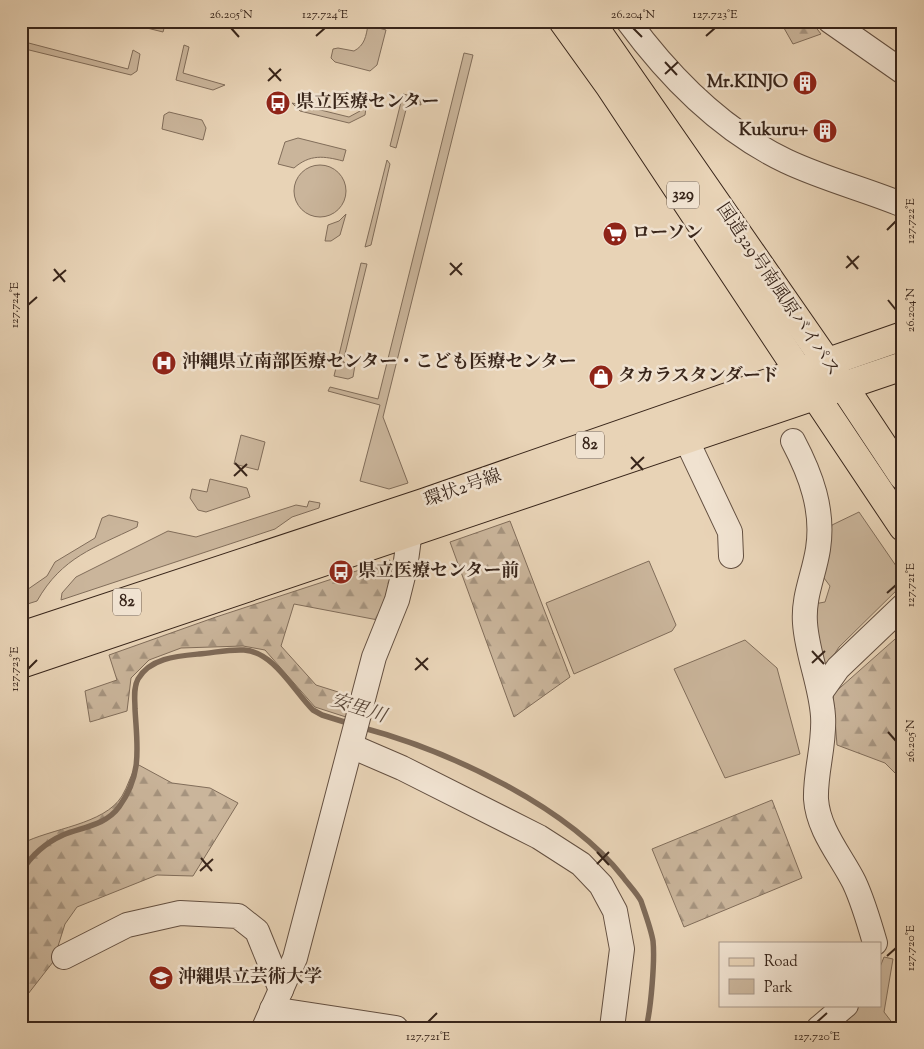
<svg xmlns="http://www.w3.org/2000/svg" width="924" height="1049" font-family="'Sorts Mill Goudy','Noto Serif JP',serif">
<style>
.green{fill:#cab59b;stroke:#816d5a}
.forest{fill:url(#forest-firs);stroke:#816d5a}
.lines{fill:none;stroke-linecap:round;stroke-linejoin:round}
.stream{stroke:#7e6a58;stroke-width:5.5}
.minor-casing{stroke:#645041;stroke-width:26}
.major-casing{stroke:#38251a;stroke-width:30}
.highway-casing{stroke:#38251a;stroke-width:30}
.minor{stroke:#f0e2d0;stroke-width:24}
.major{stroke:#e8d3b6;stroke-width:28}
.highway{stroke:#e8d3b6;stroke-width:28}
.ticks{fill:none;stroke:#38251a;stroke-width:2}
.labels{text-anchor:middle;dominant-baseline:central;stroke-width:5;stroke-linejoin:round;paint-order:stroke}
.shield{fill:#f0e2d0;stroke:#6f5e51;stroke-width:1}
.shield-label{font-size:16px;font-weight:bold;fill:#38251a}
.poi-label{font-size:18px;font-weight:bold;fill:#38251a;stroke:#f0e2d0;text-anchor:start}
.street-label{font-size:18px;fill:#38251a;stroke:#f0e2d0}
.water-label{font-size:19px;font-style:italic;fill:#5b4839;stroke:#f0e2d0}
.neatline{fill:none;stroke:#38251a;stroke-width:2}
.ticks-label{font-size:12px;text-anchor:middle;fill:#38251a}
</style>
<defs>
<pattern id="forest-firs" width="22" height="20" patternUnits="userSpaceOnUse" patternTransform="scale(1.25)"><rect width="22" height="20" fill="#cab59b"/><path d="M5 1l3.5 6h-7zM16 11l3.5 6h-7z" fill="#a5937e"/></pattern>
</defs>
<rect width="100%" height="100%" fill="#e8d3b6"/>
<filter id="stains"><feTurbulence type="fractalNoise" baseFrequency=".004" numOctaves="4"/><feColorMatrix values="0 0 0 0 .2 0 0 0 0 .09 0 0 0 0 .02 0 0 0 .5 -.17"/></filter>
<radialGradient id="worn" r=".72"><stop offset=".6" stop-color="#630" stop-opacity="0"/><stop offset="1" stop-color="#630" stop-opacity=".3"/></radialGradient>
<g class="green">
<path d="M140 21H166L163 32 139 26Z"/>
<path d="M368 25 386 30 377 65 370 71 335 62 331 58 333 49 338 48 354 51C365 45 366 36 368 25Z"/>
<path d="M21 41 128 69 133 50 140 54 137 71 131 75 21 48Z"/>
<path d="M184 45 189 47 183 73 225 85 213 90 176 80Z"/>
<path d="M464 53 473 55 383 417 408 483 389 489 360 481 380 405 328 391 330 387 378 399Z"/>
<path d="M403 94 420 98 421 105 408 102 396 148 390 146Z"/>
<path d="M292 103 349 117 360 111 361 106 366 108 365 115 349 123 300 111Z"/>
<path d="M169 112 202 120 206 128 203 140 162 129 164 115Z"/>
<path d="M298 138 346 150 343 161C324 156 310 154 294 168L278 164 285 142Z"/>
<path d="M387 160 390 164 371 245 365 247Z"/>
<circle cx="320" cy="191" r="26"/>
<path d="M346 214 340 235 331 241H325L328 225 339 221Z"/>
<path d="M361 263 367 264 343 362 355 365 353 377 348 379 334 376Z"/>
<path d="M241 435 265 442 258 470 234 464Z"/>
<path d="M210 479 247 488 250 497 206 512 198 510 190 498 192 489 207 492Z"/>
<path d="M309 501 320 503 319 508 292 517 275 529 61 600 62 593 76 577 168 531 196 537 296 505 307 507Z"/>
<path d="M859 512 903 576V584L839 647 825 669 815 630 814 604 825 602 830 586 821 574 832 525Z"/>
<path d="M109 515 138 522 137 527C94 548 62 557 37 601L21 606V594L47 576 55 562 95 538 102 518Z"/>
<path d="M649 561 676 625 672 631 574 674 546 603Z"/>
<path d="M745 640 777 668 800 754 725 778 674 669Z"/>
<path d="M884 957 893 959 884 1012 894 1025 891 1028H830L857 1005H880V967Z"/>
</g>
<g class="forest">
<path d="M780 21H811L821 34 793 44Z"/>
<path d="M510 521 570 677 514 717 450 542Z"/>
<path d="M390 560V581L378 620 294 604 281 646 316 685 354 697 349 718 315 707 265 650 243 646 181 648 149 660 131 678 127 711 90 722 85 691 117 680 109 655 216 617Z"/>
<path d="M903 632V781L885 763 837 745 833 694Z"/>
<path d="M137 764 172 783 210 788 238 803 193 876 157 875 77 907 65 924 53 962 21 1003V844C51 828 104 825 122 796 128 786 131 774 137 764Z"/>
<path d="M772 800 802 878 684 927 652 849Z"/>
</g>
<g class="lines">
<g class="stream">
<path d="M360 727C447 750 566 805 623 877 628 884 637 893 641 901 645 913 651 929 653 941 655 960 651 1009 646 1028"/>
<path d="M21 872C31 856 45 843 63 835 83 827 106 825 119 807 143 774 137 746 135 709 135 699 133 688 138 679 150 658 177 656 199 654 213 653 229 649 244 650 274 652 293 690 313 710L322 715 351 724"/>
</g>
<defs>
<g id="minor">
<path d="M628 21C670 78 721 130 786 161 824 179 864 189 903 205"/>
<path d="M830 21 903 72"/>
<path d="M686 439 730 532 731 556"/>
<path d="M793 441C811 475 824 510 818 549 814 575 803 596 805 623 807 654 821 685 823 716 825 744 815 772 816 799 818 830 841 856 854 882 863 901 869 922 875 943"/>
<path d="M821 692 838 668 903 606"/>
<path d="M351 746 402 768 539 837 581 864 601 885 615 911 622 949 612 1028"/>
<path d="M64 957 127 925 180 913 238 916 257 931 281 990"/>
<path d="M272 1009 396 1028"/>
<path d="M264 1028 295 958 374 657 397 600 405 568 410 531"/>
<path d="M819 1028 846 1005"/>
</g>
<g id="major">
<path d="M844 387 903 476"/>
<path d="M816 397 903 527"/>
<path d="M21 636 423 503 903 336"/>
<path d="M21 664 903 366"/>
</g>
<g id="highway">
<path d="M563 21 609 85 816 397"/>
<path d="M590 21 844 387"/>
</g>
</defs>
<use href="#minor" class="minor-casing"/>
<use href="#major" class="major-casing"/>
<use href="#highway" class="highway-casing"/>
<use href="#minor" class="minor"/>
<use href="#major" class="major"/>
<use href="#highway" class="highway"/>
</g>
<path class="ticks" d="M231 28 239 37M633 28 642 37M316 36 325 28M706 36 715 28M665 62 677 75M269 68 281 81M665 74 678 62M268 81 281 69M887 230 896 221M847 256 858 269M450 263 462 275M846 268 859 256M54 269 65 282M450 275 462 263M53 281 66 270M888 300 896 310M28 305 37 297M631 457 643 470M235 463 247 476M631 469 644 457M234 476 247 464M887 593 896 585M812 651 824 664M416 658 428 670M812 663 825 651M28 669 37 660M415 670 428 658M888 732 896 741M597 852 609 865M201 858 212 871M597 864 609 852M200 871 213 859M887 956 896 948M428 1022 437 1013M817 1022 827 1013"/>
<defs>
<symbol id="building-disc" viewBox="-11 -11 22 22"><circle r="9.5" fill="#8f2418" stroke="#f0e2d0"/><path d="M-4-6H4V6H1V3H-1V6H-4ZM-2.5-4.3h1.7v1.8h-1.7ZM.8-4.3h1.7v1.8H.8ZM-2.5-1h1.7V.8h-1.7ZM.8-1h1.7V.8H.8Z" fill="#fff"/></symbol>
<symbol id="bus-disc" viewBox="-11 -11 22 22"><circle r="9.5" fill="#8f2418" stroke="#f0e2d0"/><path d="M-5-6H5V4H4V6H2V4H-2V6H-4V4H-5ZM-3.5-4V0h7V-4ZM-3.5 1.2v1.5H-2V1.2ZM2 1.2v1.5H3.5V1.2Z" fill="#fff"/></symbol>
<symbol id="supermarket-disc" viewBox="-11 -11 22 22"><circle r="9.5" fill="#8f2418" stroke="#f0e2d0"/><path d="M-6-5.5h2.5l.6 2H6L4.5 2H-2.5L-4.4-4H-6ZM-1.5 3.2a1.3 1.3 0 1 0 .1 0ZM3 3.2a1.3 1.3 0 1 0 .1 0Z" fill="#fff"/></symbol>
<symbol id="hospital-disc" viewBox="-11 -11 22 22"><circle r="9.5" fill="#8f2418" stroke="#f0e2d0"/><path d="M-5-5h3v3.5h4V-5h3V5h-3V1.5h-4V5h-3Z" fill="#fff"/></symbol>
<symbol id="shop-disc" viewBox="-11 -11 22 22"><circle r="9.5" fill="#8f2418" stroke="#f0e2d0"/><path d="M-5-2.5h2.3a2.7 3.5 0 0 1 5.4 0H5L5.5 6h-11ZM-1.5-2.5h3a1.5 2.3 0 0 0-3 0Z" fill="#fff"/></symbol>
<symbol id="school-disc" viewBox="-11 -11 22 22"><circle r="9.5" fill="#8f2418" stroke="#f0e2d0"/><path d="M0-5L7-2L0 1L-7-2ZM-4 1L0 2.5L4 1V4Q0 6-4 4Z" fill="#fff"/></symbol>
</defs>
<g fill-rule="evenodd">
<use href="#building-disc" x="791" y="69" width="28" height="28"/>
<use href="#bus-disc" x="264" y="89" width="28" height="28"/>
<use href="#building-disc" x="811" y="117" width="28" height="28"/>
<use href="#supermarket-disc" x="601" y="220" width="28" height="28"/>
<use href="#hospital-disc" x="150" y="349" width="28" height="28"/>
<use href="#shop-disc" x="587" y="363" width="28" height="28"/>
<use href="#bus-disc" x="327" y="558" width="28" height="28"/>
<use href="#school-disc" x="147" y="964" width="28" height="28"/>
</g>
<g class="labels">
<g class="shield">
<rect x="667" y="181.5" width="32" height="27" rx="4"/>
<rect x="576" y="431.5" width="28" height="27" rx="4"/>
<rect x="113" y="588.5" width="28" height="27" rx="4"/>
</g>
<g class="shield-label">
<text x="683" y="195">329</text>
<text x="590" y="445">82</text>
<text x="127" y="602">82</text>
</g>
<g class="poi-label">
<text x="788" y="83" text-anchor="end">Mr.KINJO</text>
<text x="296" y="103">県立医療センター</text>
<text x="808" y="131" text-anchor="end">Kukuru+</text>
<text x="632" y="234">ローソン</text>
<text x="182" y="363">沖縄県立南部医療センター・こども医療センター</text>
<text x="618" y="377">タカラスタンダード</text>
<text x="358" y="572">県立医療センター前</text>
<text x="178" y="978">沖縄県立芸術大学</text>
</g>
<g class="street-label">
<text transform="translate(777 290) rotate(56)">国道329号南風原バイパス</text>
<text transform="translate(463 489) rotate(-19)">環状2号線</text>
</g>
<g class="water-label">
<text transform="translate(358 709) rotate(18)">安里川</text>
</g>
</g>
<rect width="924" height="1049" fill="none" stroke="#e8d3b6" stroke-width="55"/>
<rect x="719" y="942" width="162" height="65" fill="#f0e2d0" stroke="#a69687"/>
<rect x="729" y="958" width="25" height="8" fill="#e8d3b6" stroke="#a69687"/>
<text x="764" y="966" font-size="15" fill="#38251a">Road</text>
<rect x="729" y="979" width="25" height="15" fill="#cab59b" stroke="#a69687"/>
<text x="764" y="992" font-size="15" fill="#38251a">Park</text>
<rect x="28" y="28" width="868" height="994" class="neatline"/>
<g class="ticks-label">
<text x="231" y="18">26.205°N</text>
<text x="325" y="18">127.724°E</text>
<text x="633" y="18">26.204°N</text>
<text x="715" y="18">127.723°E</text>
<text transform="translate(910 221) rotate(-90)" y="4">127.722°E</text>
<text transform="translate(14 305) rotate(-90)" y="4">127.724°E</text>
<text transform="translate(910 310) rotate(-90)" y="4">26.204°N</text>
<text transform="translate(910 585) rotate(-90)" y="4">127.721°E</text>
<text transform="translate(14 669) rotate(-90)" y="4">127.723°E</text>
<text transform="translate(910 741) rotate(-90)" y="4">26.205°N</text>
<text transform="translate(910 948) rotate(-90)" y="4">127.720°E</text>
<text x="428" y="1040">127.721°E</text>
<text x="817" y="1040">127.720°E</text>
</g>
<rect width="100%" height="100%" filter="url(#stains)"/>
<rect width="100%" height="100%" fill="url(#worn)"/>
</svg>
